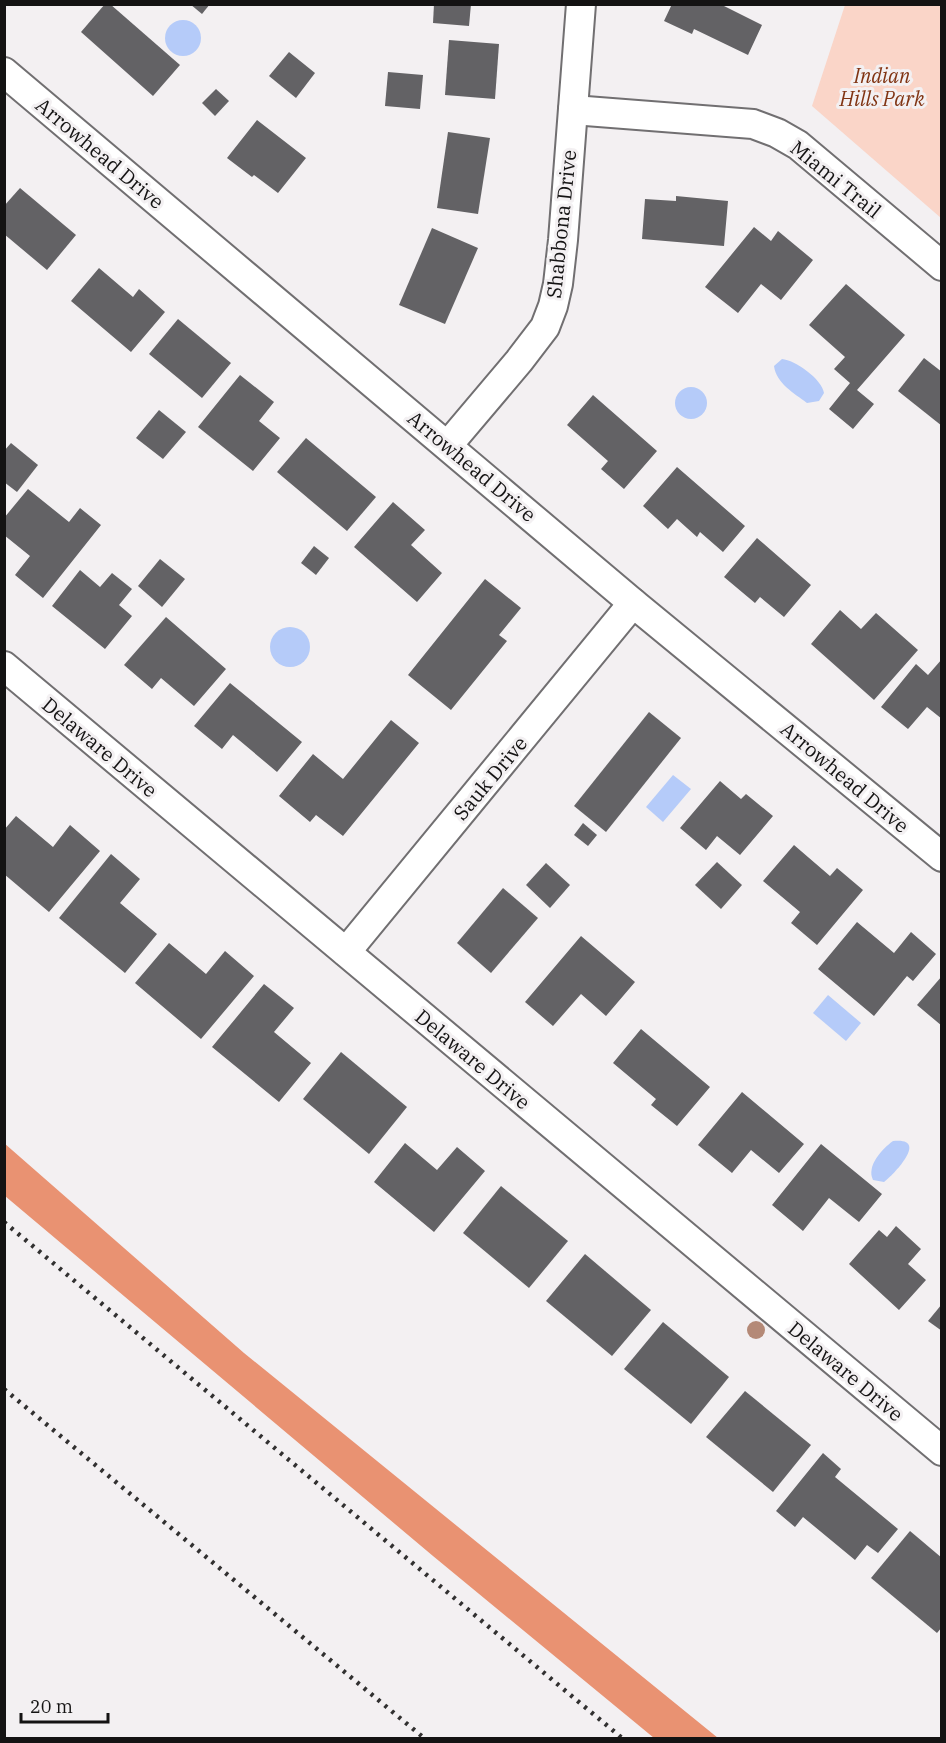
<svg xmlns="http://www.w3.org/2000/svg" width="946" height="1743" font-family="'IBM Plex Serif',serif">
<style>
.green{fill:#fad5c8}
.forest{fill:#e99272}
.water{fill:#b5cbf9}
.building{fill:#636265}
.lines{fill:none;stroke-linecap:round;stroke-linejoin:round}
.street-casing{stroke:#716f71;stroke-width:32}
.street{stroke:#fff;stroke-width:28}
.rail{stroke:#313030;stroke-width:4.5;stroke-dasharray:3 6;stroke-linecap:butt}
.tree{fill:#b48977}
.labels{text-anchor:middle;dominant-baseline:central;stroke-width:6;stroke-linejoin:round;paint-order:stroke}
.park-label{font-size:20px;font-style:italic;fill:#813413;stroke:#f3f0f2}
.street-label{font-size:20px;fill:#141313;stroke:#f3f0f2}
</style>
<rect width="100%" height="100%" fill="#f3f0f2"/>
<path class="green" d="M845 5H941V218L812 106Z"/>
<path class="forest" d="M4 1143 244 1353 718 1738H654L433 1556 5 1196Z"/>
<g class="water">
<circle cx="183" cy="38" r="18"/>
<path d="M782 359C795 360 822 379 824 393L819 401 807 403C794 393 776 383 774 366Z"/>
<circle cx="691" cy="403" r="16"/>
<circle cx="290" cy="647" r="20"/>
<path d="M673 775 691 789 663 822 646 807Z"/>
<path d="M828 995 861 1023 846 1041 813 1013Z"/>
<path d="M893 1141C930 1137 894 1174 884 1182L873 1180C866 1166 882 1149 893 1141Z"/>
</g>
<g class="building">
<path d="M105 4H110L180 65 153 96 81 32Z"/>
<path d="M190 4H210L202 14Z"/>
<path d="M434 4H471L469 26 433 23Z"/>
<path d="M672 4H720L762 25 748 55 694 29 692 34 664 21Z"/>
<path d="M449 40 499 44 495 99 445 95Z"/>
<path d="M289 52 315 73 296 98 269 76Z"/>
<path d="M388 72 423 75 420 109 385 106Z"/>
<path d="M216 89 229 101 215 116 202 103Z"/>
<path d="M257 120 306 158 278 193 254 175 252 177 227 158Z"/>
<path d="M448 132 490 138 478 214 437 208Z"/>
<path d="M20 188 76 235 47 270 4 234V206Z"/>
<path d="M676 196 728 201 724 246 642 239 645 199 676 201Z"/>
<path d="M754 227 771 241 778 231 813 260 781 300 761 284 738 313 705 287Z"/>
<path d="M432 228 478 248 445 324 399 305Z"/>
<path d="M99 268 133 297 139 289 165 312 131 352 71 301Z"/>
<path d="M846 284 905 335 857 390 874 404 853 429 829 409 850 383 834 369 845 357 809 325Z"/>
<path d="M178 319 231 363 202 398 149 354Z"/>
<path d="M924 358 942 372V426L898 391Z"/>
<path d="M240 375 274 402 259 421 280 438 253 471 198 427Z"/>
<path d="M593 395 657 451 624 489 601 469 608 461 567 425Z"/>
<path d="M159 410 186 432 163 459 136 438Z"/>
<path d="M306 438 376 497 347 531 277 472Z"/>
<path d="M11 443 38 465 17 492 4 482V451Z"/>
<path d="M677 467 745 526 723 552 700 532 697 537 677 519 668 529 643 506Z"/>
<path d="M28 489 69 522 80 508 101 525 43 598 15 575 30 556 4 535V518Z"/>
<path d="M393 502 425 530 411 545 442 573 417 602 354 547Z"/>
<path d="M757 538 811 585 784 617 760 597 755 603 724 577Z"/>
<path d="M314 546 329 558 316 575 301 563Z"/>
<path d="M160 559 185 579 162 607 138 586Z"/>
<path d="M80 570 100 587 112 573 132 589 119 605 132 616 105 649 52 606Z"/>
<path d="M485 579 521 608 499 635 507 641 451 710 408 675Z"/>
<path d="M840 610 861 629 876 613 918 650 874 700 811 644Z"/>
<path d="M166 617 226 669 194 706 161 678 152 689 124 665Z"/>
<path d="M942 659V719L927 707 908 729 881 707 916 664 928 675Z"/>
<path d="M230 683 302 742 277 772 233 735 222 749 194 726Z"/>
<path d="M649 712 681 738 606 832 574 806Z"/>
<path d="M391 720 419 743 343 836 316 815 310 822 279 796 313 754 343 779Z"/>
<path d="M720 781 741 799 746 794 773 816 740 855 717 836 706 850 680 828Z"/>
<path d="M16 816 53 847 70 825 100 851 49 912 4 874V830Z"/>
<path d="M583 823 597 835 588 846 574 835Z"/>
<path d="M794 845 830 876 837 868 863 890 817 945 791 923 800 912 763 881Z"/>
<path d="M111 854 140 879 120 903 157 934 125 973 59 918Z"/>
<path d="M717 862 742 885 721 909 695 885Z"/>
<path d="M546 863 570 885 550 908 526 885Z"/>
<path d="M503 888 538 918 491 973 457 943Z"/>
<path d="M857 922 894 953 911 932 936 954 913 981 907 976 874 1016 818 969Z"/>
<path d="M581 936 635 982 606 1016 581 994 553 1026 525 1002Z"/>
<path d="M169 943 206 974 225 951 254 976 201 1039 135 983Z"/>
<path d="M942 976V1026L917 1005Z"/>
<path d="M264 984 294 1008 274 1032 311 1063 279 1102 212 1047Z"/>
<path d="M641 1029 710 1087 677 1126 651 1105 656 1099 613 1063Z"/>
<path d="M341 1052 407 1107 369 1154 303 1099Z"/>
<path d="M742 1092 804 1144 779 1173 751 1150 732 1173 698 1145Z"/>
<path d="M405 1143 437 1170 457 1147 485 1171 434 1232 374 1182Z"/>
<path d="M821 1144 882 1194 859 1222 829 1198 803 1231 772 1205Z"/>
<path d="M501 1186 568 1241 529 1288 463 1233Z"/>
<path d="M896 1226 921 1249 908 1264 926 1280 899 1310 849 1264 879 1230 887 1237Z"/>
<path d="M585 1254 651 1310 612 1356 546 1301Z"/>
<path d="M942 1304V1331L928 1321Z"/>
<path d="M663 1322 729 1377 691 1424 624 1369Z"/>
<path d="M745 1391 811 1445 773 1492 706 1437Z"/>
<path d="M823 1453 841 1469 835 1477 898 1529 878 1553 867 1545 855 1560 803 1517 795 1527 776 1511Z"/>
<path d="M910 1531 942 1558V1627L937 1633 871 1578Z"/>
</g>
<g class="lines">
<defs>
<g id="street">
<path d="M4 72 633 603 942 857"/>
<path d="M573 110 753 124 777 133 798 145 942 266"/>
<path d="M448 445 519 361 545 327 553 306 558 284 563 240 581 4"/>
<path d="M4 666 942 1451"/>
<path d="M346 952 633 603"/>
</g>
</defs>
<use href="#street" class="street-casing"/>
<use href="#street" class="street"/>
<g class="rail">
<path d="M4 1222 622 1738"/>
<path d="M4 1389 424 1738"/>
</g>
</g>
<circle class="tree" cx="756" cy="1330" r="9"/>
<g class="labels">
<g class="park-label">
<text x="882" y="75">Indian<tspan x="882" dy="23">Hills Park</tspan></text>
</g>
<g class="street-label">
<text transform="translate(100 153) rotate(40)">Arrowhead Drive</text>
<text transform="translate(836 179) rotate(39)">Miami Trail</text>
<text transform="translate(561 224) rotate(-84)">Shabbona Drive</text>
<text transform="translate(472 466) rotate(40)">Arrowhead Drive</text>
<text transform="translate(100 747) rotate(40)">Delaware Drive</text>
<text transform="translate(845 777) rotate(40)">Arrowhead Drive</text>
<text transform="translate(490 778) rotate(-50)">Sauk Drive</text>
<text transform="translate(473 1059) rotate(40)">Delaware Drive</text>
<text transform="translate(846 1371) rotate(40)">Delaware Drive</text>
</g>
</g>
<rect width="946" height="1743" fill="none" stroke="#141313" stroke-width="12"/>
<path d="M21 1713v9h87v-9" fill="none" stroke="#141313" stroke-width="3"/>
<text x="30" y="1713" font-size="18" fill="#141313" stroke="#f3f0f2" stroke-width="4.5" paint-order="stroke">20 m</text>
</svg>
